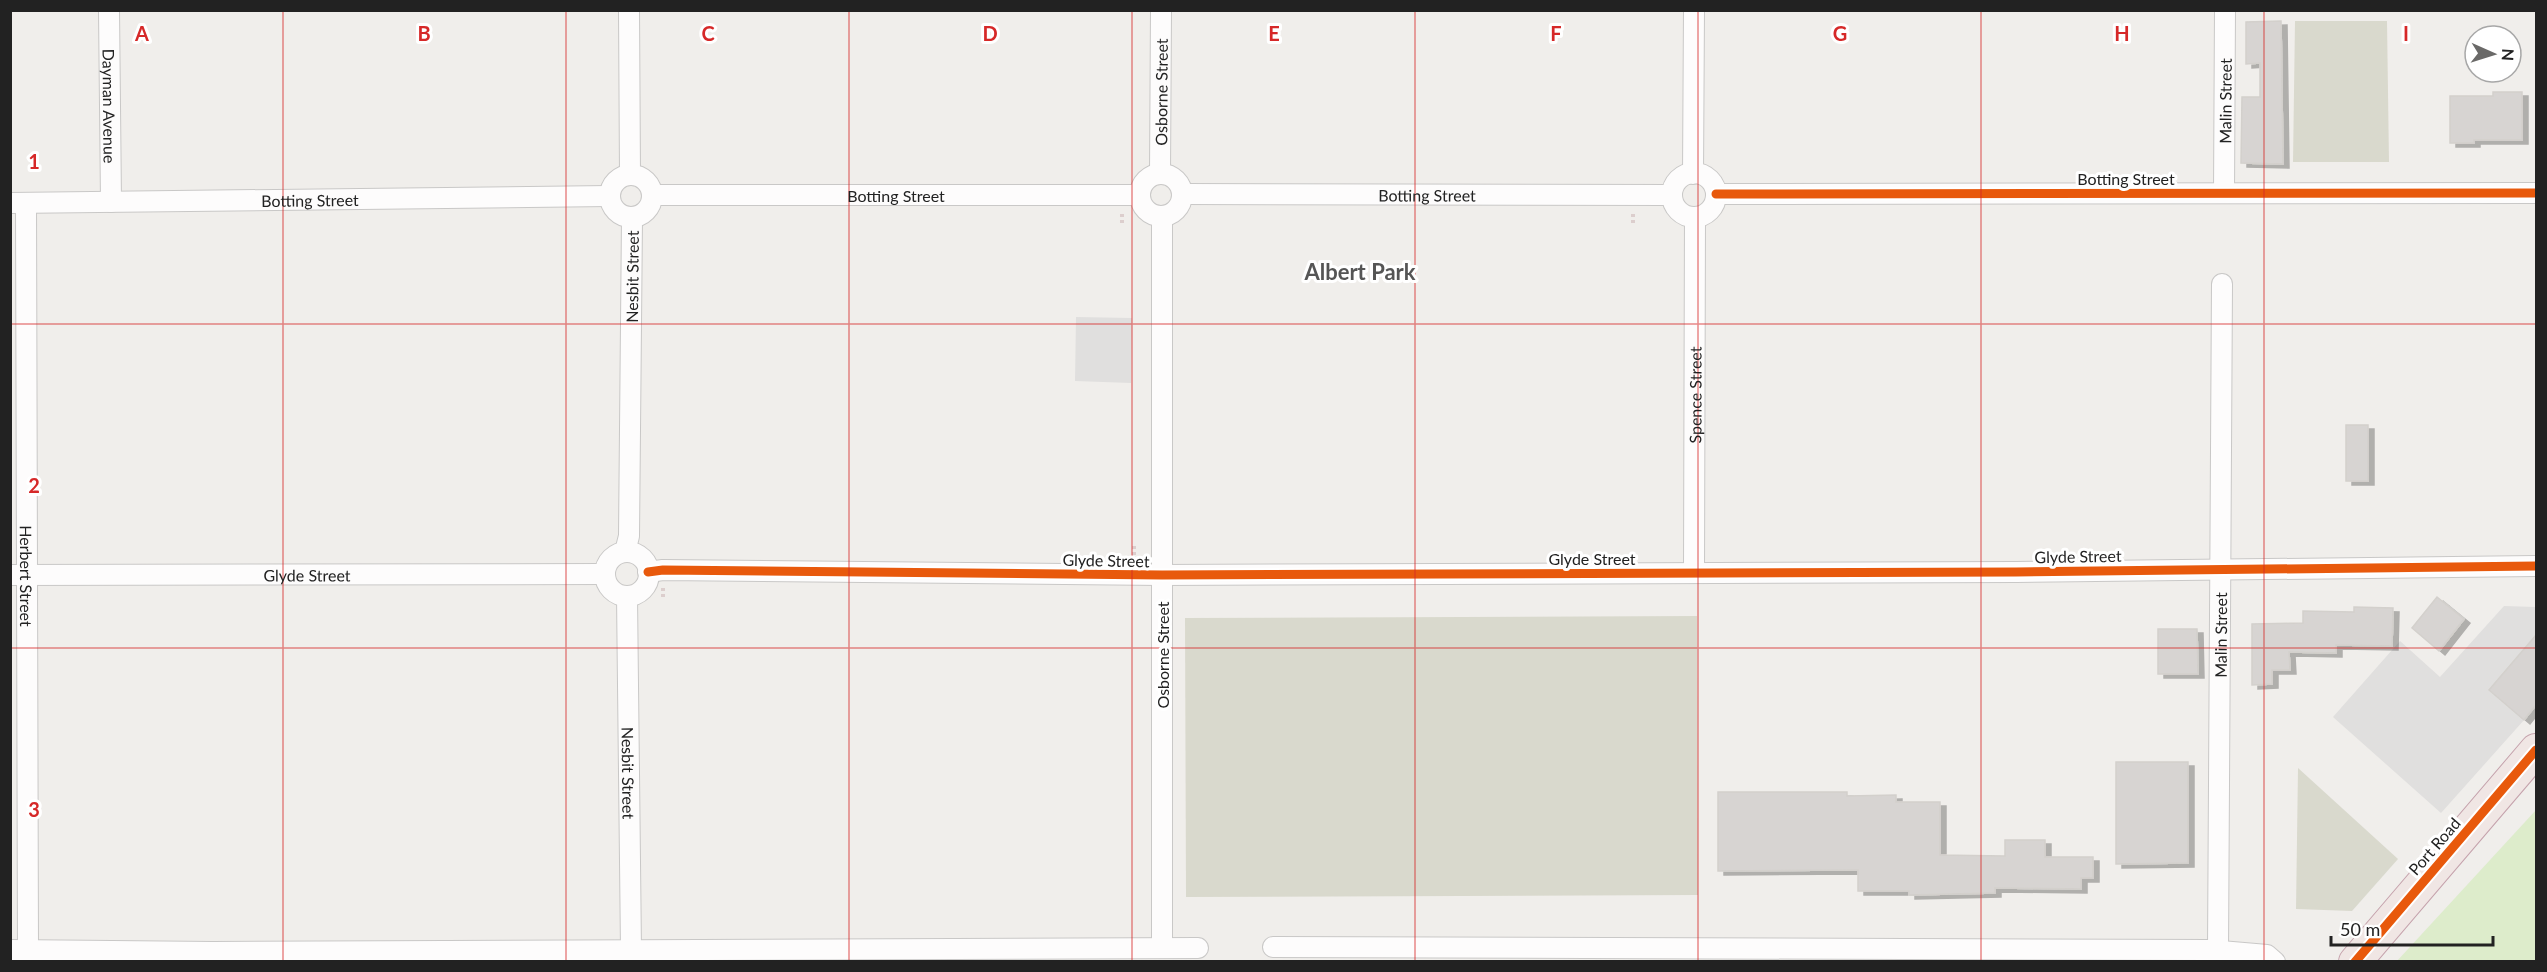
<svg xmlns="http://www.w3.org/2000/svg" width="2547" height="972" font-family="Lato,sans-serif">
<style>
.construction{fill:#d9d9cd}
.grass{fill:#ddeccb}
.parking{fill:#e0dfde}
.building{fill:#d7d4d2;stroke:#d3d0cc;stroke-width:1.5;filter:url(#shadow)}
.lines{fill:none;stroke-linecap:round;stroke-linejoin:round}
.minor-casing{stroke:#c9c8c7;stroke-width:22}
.trunk-casing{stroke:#c5a2ac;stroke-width:34}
.path{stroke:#dccecd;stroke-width:4;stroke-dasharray:3 3;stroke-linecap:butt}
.minor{stroke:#fdfcfc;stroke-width:20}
.trunk{stroke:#f0e6e4;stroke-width:32}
.cycleway-casing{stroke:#fff;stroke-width:13}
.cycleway{stroke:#e8590c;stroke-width:9}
.grid{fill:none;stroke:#d62828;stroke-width:1.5;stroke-opacity:0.55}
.labels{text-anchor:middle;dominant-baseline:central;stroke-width:6;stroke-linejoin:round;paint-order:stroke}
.street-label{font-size:16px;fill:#222;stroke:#fff}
.district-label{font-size:22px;font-weight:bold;fill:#555;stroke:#fff}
.grid-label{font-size:20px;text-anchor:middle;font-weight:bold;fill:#d62828;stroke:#fff;stroke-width:6;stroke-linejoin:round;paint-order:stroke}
</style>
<defs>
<filter id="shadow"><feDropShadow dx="6" dy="4" stdDeviation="0" flood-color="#0004"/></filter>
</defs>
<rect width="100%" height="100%" fill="#f0eeeb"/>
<g class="construction">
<path d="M2295 21H2387L2389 162H2293Z"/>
<path d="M1697 616 1698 895 1186 897 1185 618Z"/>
<path d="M2298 768 2398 859 2352 911 2296 909Z"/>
</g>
<path class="grass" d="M2536 810V961H2397Z"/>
<g class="parking">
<path d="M1076 317 1132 318 1131 383 1075 381Z"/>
<path d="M2504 606 2536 607V635L2489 690 2524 720 2441 813 2333 717 2400 641 2440 677Z"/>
</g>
<g class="building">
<path d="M2281 21 2283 164 2241 163 2242 97H2260V63L2246 64V22Z"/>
<path d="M2493 92H2522V140H2474V143H2450V96H2493Z"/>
<rect x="2346" y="425" width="22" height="56"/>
<path d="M2437 597 2464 619 2439 651 2412 628Z"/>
<path d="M2354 607 2393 608 2392 646 2336 645V653L2289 652 2290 670H2272V684L2252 685V624L2303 623V611L2354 612Z"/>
<path d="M2158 629H2197L2198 674H2158Z"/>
<path d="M2536 635V705L2524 720 2489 690Z"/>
<path d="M2116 762H2188V863L2116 864Z"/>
<path d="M1718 792H1847V796L1896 795V802H1940V855L2005 856V840H2045V857H2093V878H2081V889L1995 888V893L1909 895V891H1858V870L1718 871Z"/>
</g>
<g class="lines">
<defs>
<g id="minor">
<path id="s1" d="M109 10 111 202"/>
<path d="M629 10 630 175"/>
<path id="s2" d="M1160 173 1161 10"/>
<circle cx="1694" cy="195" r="22"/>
<circle cx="1161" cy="195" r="21"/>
<path d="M1693 174 1694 10"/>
<circle cx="631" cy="196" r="21"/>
<path id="s3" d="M2224 193 2225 10"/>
<path id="s4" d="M1183 194 1672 195"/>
<path d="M1716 194 2536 193"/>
<path id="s5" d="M653 195H1139"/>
<path id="s6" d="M10 203 609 196"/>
<path id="s7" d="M26 204 28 950"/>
<path d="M1162 217V948"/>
<path id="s8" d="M625 552 629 536 632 218"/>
<circle cx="627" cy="574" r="22"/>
<path d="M648 572 663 570 1162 575 2016 572 2536 566"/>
<path id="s9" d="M1694 572 1695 217"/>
<path id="s10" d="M10 575 605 574"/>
<path id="s11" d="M627 596 631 950"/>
<path d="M1273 947 2209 950 2267 955 2275 962"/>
<path d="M10 950 213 952 1198 948"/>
<path id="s12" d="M2218 950 2222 284"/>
</g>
<path id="trunk" d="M2355 962 2536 750"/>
</defs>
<use href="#minor" class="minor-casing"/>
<use href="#trunk" class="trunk-casing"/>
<g class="path">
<path d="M1122 223V214"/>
<path d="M1633 223V214"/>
<path d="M1134 555V544"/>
<path d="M663 588V599"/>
</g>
<use href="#minor" class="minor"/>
<use href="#trunk" class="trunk"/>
<defs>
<g id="cycleway">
<path d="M1716 194 2536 193"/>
<path d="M648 572 663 570 1162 575 2016 572 2536 566"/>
<path d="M2355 962 2536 750"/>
</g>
</defs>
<use href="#cycleway" class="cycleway-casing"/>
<use href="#cycleway" class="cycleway"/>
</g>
<path class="grid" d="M283 10V962M566 10V962M849 10V962M1132 10V962M1415 10V962M1698 10V962M1981 10V962M2264 10V962M10 324H2536M10 648H2536"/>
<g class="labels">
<g class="street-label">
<text stroke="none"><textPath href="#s2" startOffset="81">Osborne Street</textPath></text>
<text stroke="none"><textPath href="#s3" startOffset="92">Malin Street</textPath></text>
<text stroke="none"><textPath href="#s1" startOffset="96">Dayman Avenue</textPath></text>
<text x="2126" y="178">Botting Street</text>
<text stroke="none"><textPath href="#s5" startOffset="243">Botting Street</textPath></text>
<text stroke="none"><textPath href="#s4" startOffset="244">Botting Street</textPath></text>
<text stroke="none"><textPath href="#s6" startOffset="300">Botting Street</textPath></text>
<text stroke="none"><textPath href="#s8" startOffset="276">Nesbit Street</textPath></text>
<text stroke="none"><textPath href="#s9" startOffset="177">Spence Street</textPath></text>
<text transform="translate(2078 556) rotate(-1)">Glyde Street</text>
<text x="1592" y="558">Glyde Street</text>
<text transform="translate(1106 560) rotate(1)">Glyde Street</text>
<text stroke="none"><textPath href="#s10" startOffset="297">Glyde Street</textPath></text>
<text stroke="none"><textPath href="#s7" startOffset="372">Herbert Street</textPath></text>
<text stroke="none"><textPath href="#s12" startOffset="315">Malin Street</textPath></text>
<text transform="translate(1162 655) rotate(-90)">Osborne Street</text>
<text stroke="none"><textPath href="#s11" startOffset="177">Nesbit Street</textPath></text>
<text transform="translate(2434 846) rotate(-49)">Port Road</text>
</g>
<g class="district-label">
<text x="1360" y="271">Albert Park</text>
</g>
</g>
<g class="grid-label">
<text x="142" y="41">A</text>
<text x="424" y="41">B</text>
<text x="708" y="41">C</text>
<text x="990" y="41">D</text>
<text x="1274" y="41">E</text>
<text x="1556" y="41">F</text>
<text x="1840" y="41">G</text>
<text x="2122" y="41">H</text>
<text x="2406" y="41">I</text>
<text x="34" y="169">1</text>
<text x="34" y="493">2</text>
<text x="34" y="817">3</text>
</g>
<rect width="2547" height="972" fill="none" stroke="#222222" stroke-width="24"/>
<g transform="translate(2493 54) rotate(93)"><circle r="28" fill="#ffffff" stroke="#a7a7a7" stroke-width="1.5"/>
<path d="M0-4.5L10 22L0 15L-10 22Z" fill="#6a6968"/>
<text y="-9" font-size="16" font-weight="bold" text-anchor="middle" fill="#222222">N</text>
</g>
<path d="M2331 936v9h162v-9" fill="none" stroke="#222222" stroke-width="3"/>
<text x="2340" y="936" font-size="18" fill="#222222" stroke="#ffffff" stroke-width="4.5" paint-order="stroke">50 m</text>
</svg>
